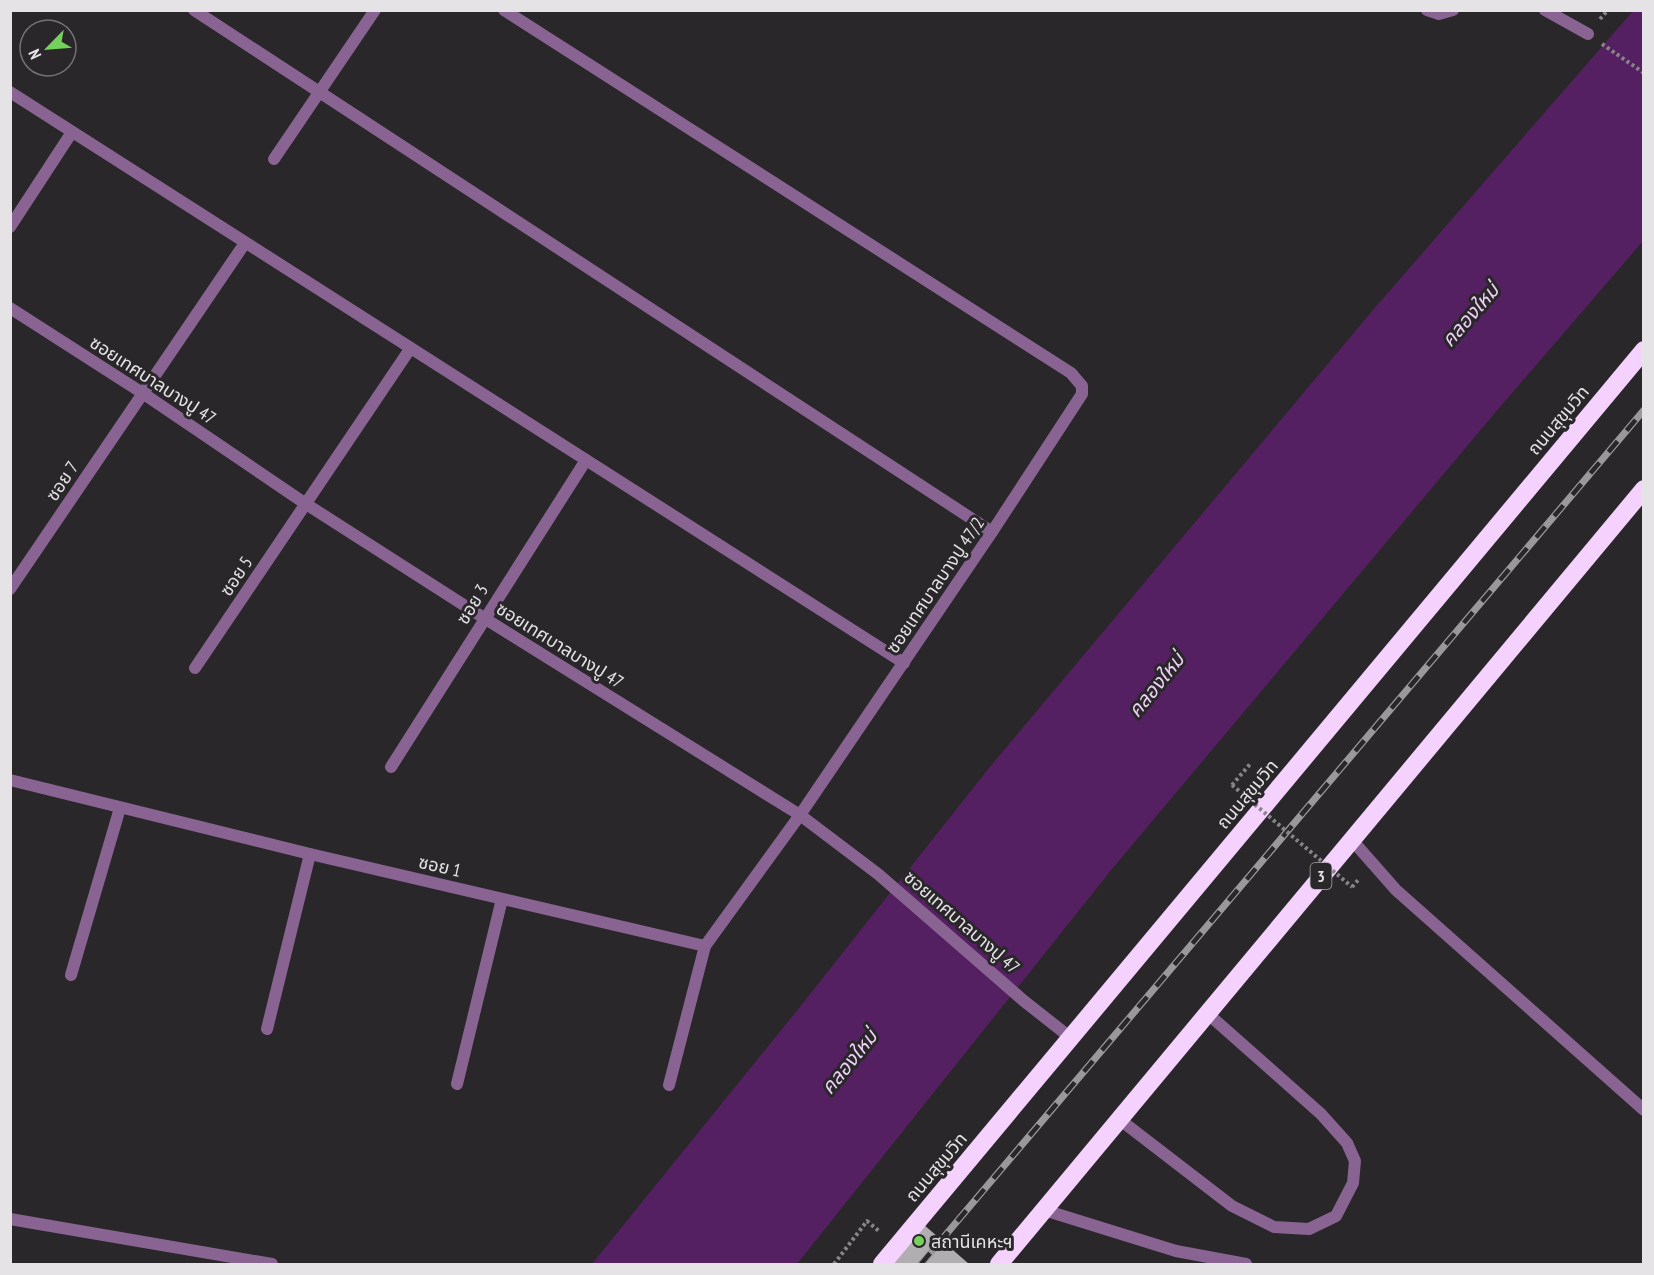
<svg xmlns="http://www.w3.org/2000/svg" width="1654" height="1275" font-family="'PT Sans Narrow','Noto Sans Thai',sans-serif">
<style>
.water{fill:#552061}
.building{fill:#b1aeb2}
.lines{fill:none;stroke-linecap:round;stroke-linejoin:round}
.path{stroke:#878587;stroke-width:4;stroke-dasharray:3 3;stroke-linecap:butt}
.lane{stroke:#896492;stroke-width:12}
.street{stroke:#896492;stroke-width:12}
.highway{stroke:#f5d1fe;stroke-width:18}
.rail-casing{stroke:#9a989a;stroke-width:7}
.rail{stroke:#29272a;stroke-width:4.5;stroke-dasharray:14;stroke-linecap:butt}
.path-bridge{stroke:#878587;stroke-width:4;stroke-dasharray:3 3;stroke-linecap:butt}
.poi-dot{fill:#74d25b;stroke:#29272a;stroke-width:2}
.labels{text-anchor:middle;dominant-baseline:central;stroke-width:6;stroke-linejoin:round;paint-order:stroke}
.shield{fill:#29272a;stroke:#adabad;stroke-width:1.5}
.shield-label{font-size:16px;font-weight:bold;fill:#e5e3e5}
.street-label{font-size:18px;fill:#e5e3e5;stroke:#29272a}
.poi-label{font-size:18px;fill:#e5e3e5;stroke:#29272a;text-anchor:start}
.water-label{font-size:20px;font-style:italic;fill:#eed0f6;stroke:#29272a}
</style>
<rect width="100%" height="100%" fill="#29272a"/>
<path class="water" d="M1633 11H1643V241L1494 414 1112 869 797 1264H592L795 1013 989 768 1373 310Z"/>
<path class="building" d="M915 1217 969 1264H875Z"/>
<g class="lines">
<g class="path">
<path d="M1600 19 1608 10"/>
<path d="M1602 44 1644 73"/>
<path d="M1232 785 1251 763"/>
<path d="M1352 887 1359 879"/>
<path d="M834 1264 867 1221 880 1232"/>
</g>
<g class="lane">
<path d="M1427 10 1439 14 1453 10"/>
<path d="M1352 840 1396 890 1644 1110"/>
<path d="M1119 1119 1232 1206 1274 1227 1309 1229 1336 1216 1353 1183 1355 1161 1347 1143 1321 1114 1207 1013"/>
<path d="M1044 1210 1176 1251 1246 1264"/>
</g>
<g class="street">
<path d="M194 10 992 532"/>
<path d="M1545 10 1588 34"/>
<path d="M10 92 904 663"/>
<path d="M274 159 375 10"/>
<path d="M10 227 72 132"/>
<path d="M10 308 144 394 306 504 484 618 800 815 878 874 1024 1001 1071 1038"/>
<path d="M10 589 245 243"/>
<path d="M195 668 410 349"/>
<path d="M391 767 586 460"/>
<path d="M10 780 310 854 705 946 800 815 992 532 1082 394V386L1071 373 504 10"/>
<path d="M71 975 120 808"/>
<path d="M267 1029 310 854"/>
<path d="M457 1084 502 899"/>
<path d="M669 1085 705 946"/>
<path d="M10 1219 272 1264"/>
</g>
<g class="highway">
<path d="M882 1264 1644 350"/>
<path d="M999 1264 1644 489"/>
</g>
<defs>
<path id="rail" d="M921 1264 1644 410"/>
</defs>
<use href="#rail" class="rail-casing"/>
<use href="#rail" class="rail"/>
<path class="path-bridge" d="M1232 785 1352 887"/>
</g>
<circle class="poi-dot" cx="919" cy="1241" r="6"/>
<g class="labels">
<rect class="shield" x="1310.5" y="863" width="21" height="26" rx="4.5"/>
<g class="shield-label">
<text x="1321" y="876">3</text>
</g>
<g class="street-label">
<text transform="translate(153 380) rotate(33)">ซอยเทศบาลบางปู 47</text>
<text transform="translate(1558 420) rotate(-50)">ถนนสุขุมวิท</text>
<text transform="translate(62 481) rotate(-56)">ซอย 7</text>
<text transform="translate(236 576) rotate(-56)">ซอย 5</text>
<text transform="translate(935 585) rotate(-56)">ซอยเทศบาลบางปู 47/2</text>
<text transform="translate(472 604) rotate(-58)">ซอย 3</text>
<text transform="translate(560 645) rotate(32)">ซอยเทศบาลบางปู 47</text>
<text transform="translate(1247 794) rotate(-50)">ถนนสุขุมวิท</text>
<text transform="translate(440 866) rotate(13)">ซอย 1</text>
<text transform="translate(962 922) rotate(41)">ซอยเทศบาลบางปู 47</text>
<text transform="translate(936 1167) rotate(-50)">ถนนสุขุมวิท</text>
</g>
<g class="poi-label">
<text x="931" y="1241">สถานีเคหะฯ</text>
</g>
<g class="water-label">
<text transform="translate(1470 315) rotate(-49)">คลองใหม่</text>
<text transform="translate(1156 685) rotate(-51)">คลองใหม่</text>
<text transform="translate(849 1062) rotate(-51)">คลองใหม่</text>
</g>
</g>
<rect width="1654" height="1275" fill="none" stroke="#e5e3e5" stroke-width="24"/>
<g transform="translate(48 48) rotate(245)"><circle r="28" fill="#29272a" stroke="#747275" stroke-width="1.5"/>
<path d="M0-4.5L10 22L0 15L-10 22Z" fill="#74d25b"/>
<text y="-9" font-size="16" font-weight="bold" text-anchor="middle" fill="#e5e3e5">N</text>
</g>
</svg>
